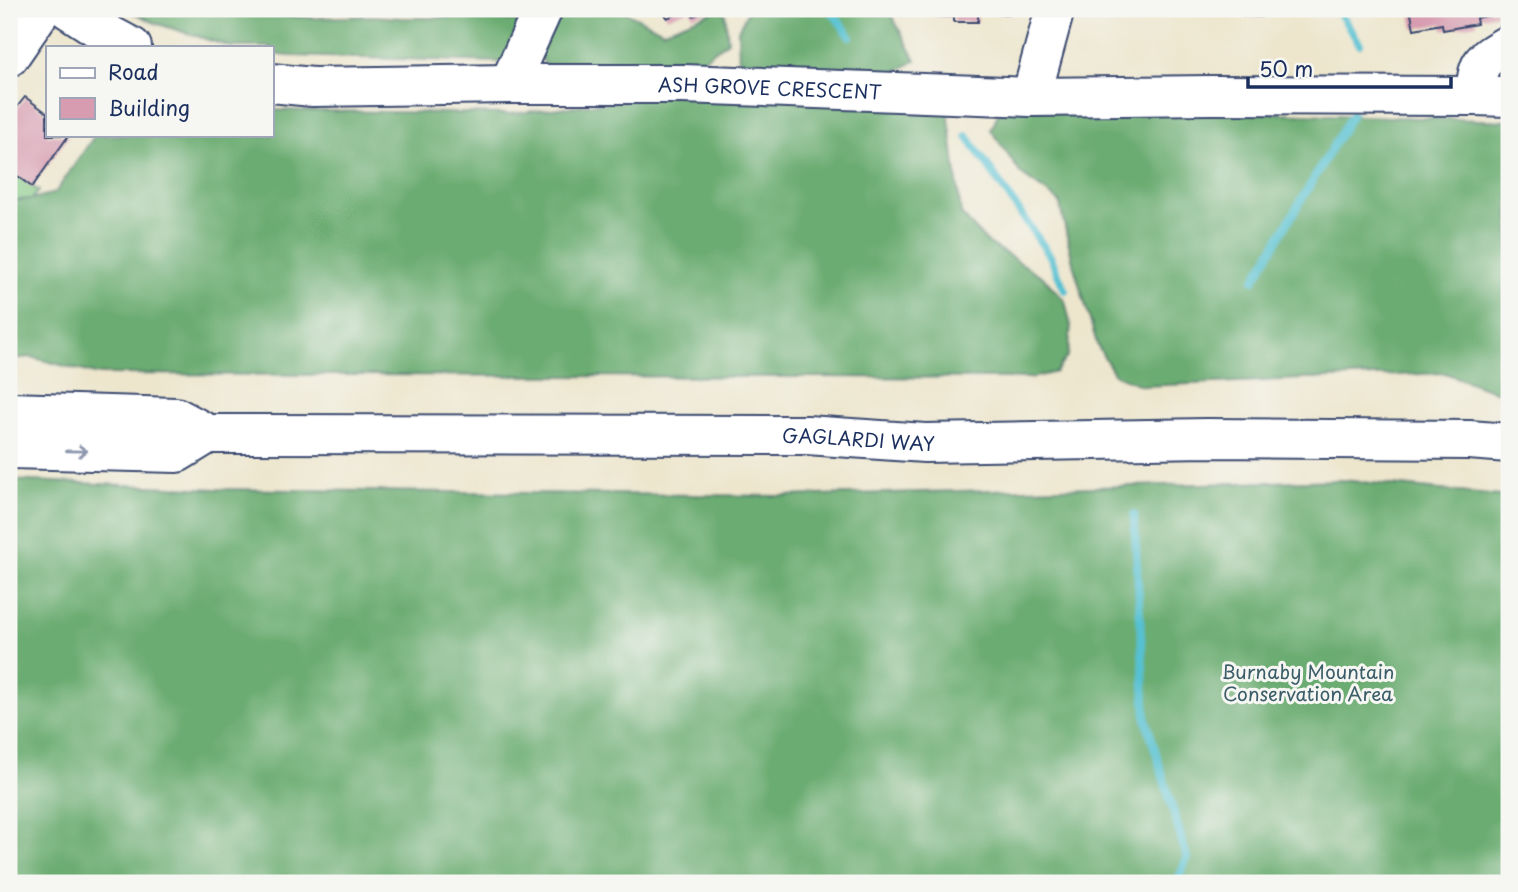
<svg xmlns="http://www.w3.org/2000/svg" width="1518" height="892" font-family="'Playpen Sans',sans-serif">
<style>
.green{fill:#83c883;stroke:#4f7c70;stroke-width:2}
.forest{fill:#6aac71;stroke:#426e68;stroke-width:2}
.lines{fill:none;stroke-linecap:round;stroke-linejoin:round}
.stream{stroke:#56c1d2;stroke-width:8}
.building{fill:#d79cb0}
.minor-casing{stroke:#3a4a6f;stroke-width:42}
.major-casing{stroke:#3a4a6f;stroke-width:42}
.minor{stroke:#fff;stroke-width:38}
.major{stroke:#fff;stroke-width:38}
.oneway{stroke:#8d97ae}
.labels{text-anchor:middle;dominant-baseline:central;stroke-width:6;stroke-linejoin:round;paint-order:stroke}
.street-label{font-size:19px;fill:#1b2f5e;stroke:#f6f6f2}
.park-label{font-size:19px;fill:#3a5d69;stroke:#f6f6f2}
</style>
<rect width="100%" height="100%" fill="#f6f6f2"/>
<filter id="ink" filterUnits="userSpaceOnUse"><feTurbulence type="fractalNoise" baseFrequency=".0143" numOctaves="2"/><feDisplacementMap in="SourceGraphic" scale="14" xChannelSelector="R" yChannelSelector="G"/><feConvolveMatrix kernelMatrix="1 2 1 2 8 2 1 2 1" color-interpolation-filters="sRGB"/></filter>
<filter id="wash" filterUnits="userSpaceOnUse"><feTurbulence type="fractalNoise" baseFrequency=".00686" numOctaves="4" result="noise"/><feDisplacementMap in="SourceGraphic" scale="28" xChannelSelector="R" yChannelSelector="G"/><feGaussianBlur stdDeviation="1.57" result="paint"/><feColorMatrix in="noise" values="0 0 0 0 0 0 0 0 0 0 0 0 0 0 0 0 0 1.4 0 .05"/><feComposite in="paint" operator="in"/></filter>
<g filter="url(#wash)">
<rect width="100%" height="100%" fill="#ede6cd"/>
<path class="green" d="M9 170 39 191 32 199 9 201Z"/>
<g class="forest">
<path d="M126 9H245L262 15 315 18 373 16 401 18H436L475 16 514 21 521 25 504 62 290 56 271 54V47H231L155 23Z"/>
<path d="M564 9H620L663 31 717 10 725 12 728 41 702 60 630 63 580 80 548 68 538 54 556 15Z"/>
<path d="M749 9H888L916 60 894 73 739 65 738 30Z"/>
<path d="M730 88 947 102 961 214 986 241 1043 277 1065 301 1071 326 1068 355 1056 372 1031 378 95 374 31 357 9 359V201L32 199 55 193 95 135H271V110L509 114Z"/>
<path d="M1002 104 1509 121V391H1494L1445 373 1143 386 1115 375 1098 347 1074 267 1059 201 1021 174 991 130Z"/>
<path d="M9 480 217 489 779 496 1342 480 1509 497V883H9Z"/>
</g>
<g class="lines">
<g class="stream">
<path d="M830 9 850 36"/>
<path d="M1337 9 1360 44"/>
<path d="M967 136 1050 256 1065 290"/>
<path d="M1254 280 1352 114"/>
<path d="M1134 515 1146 719 1187 858 1177 883"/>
</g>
</g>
<g id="blocks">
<g class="building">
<path d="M663 9H711L693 16 690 9 667 18Z"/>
<path d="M931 9H1011V14H978V22H954V17L931 16Z"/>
<rect x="1116" y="9" width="42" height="3"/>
<path d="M1244 9H1261V17L1244 16Z"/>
<path d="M1410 9H1504V13L1476 18 1477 24 1443 30 1442 24 1414 29Z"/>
<path d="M25 97 47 113V135H69L32 187 9 170V113L14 105 17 107Z"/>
</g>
</g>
</g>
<g filter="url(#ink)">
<use href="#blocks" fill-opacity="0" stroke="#3a4a6f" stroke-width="2"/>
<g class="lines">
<defs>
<g id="minor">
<path d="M68 9 102 31 132 47"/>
<path d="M9 57 42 9"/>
<path id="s1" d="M271 83 313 87 509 84H683L1031 97 1211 95 1475 96 1509 97"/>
<path d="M509 84 543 9"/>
<path d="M1475 96C1478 61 1480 61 1509 44"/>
<path d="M1031 97 1055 9"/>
</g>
<g id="major">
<path id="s2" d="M9 412 176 417 208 434 807 435 925 443 1206 438 1469 440 1509 443"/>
<path d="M9 449 177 453 208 434"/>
</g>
</defs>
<use href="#minor" class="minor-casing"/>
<use href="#major" class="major-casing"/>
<use href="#minor" class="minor"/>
<use href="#major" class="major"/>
</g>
<defs><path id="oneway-shaft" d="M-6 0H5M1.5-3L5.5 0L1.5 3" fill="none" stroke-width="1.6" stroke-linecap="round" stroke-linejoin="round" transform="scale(1.75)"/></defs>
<use class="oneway" href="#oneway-shaft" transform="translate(77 451) rotate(1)"/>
</g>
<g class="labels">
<g class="street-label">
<text stroke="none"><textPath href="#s1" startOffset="499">ASH GROVE CRESCENT</textPath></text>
<text stroke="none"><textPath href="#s2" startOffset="854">GAGLARDI WAY</textPath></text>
</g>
<g class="park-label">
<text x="1308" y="671">Burnaby Mountain<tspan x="1308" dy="22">Conservation Area</tspan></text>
</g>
</g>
<rect width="1518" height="892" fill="none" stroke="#f6f6f2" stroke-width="35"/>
<rect x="46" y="46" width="228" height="91" fill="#f6f6f2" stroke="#9ea6b7" stroke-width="2"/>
<rect x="60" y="68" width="35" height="10" fill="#ffffff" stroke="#9ea6b7" stroke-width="2"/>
<text x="108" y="80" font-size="21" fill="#1b2f5e">Road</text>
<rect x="60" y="98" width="35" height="21" fill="#d79cb0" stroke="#9ea6b7" stroke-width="2"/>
<text x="108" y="116" font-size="21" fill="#1b2f5e">Building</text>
<path d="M1248 77v10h203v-10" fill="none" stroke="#1b2f5e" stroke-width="3.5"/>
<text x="1259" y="77" font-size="21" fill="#1b2f5e" stroke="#f6f6f2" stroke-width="5" paint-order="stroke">50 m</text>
</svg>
